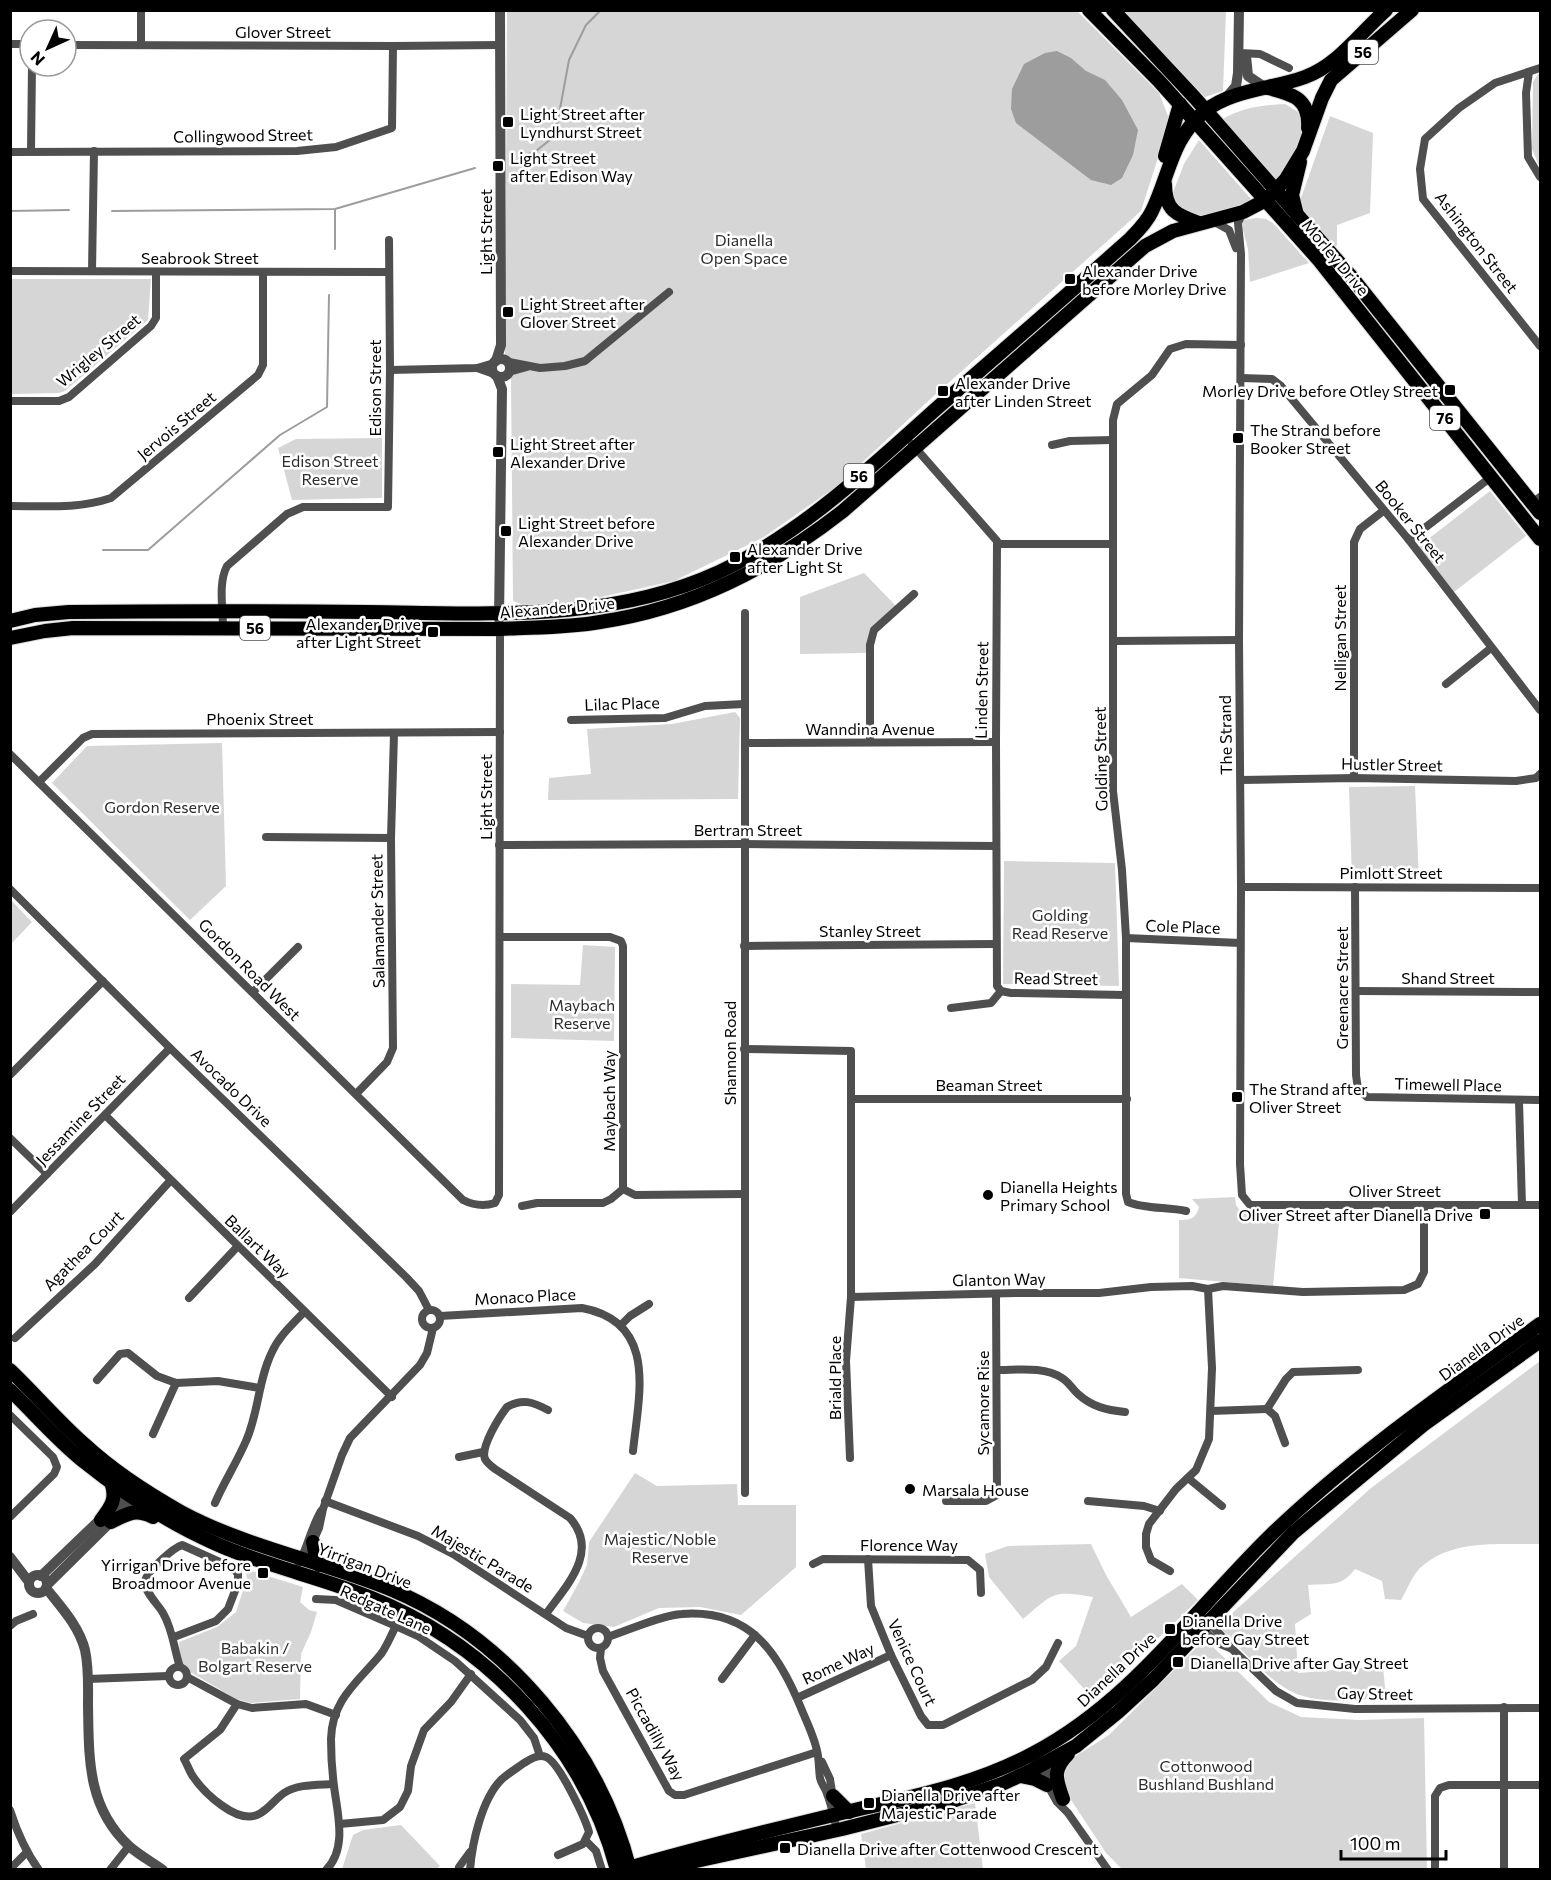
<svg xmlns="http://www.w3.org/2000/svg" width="1551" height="1880" font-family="Commissioner,sans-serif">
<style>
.green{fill:#d6d6d6}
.water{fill:#9d9d9d}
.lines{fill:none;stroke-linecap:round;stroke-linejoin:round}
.stream{stroke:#9d9d9d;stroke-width:2}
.primary-casing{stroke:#dbdbdb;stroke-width:16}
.trunk-casing{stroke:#dbdbdb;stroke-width:16}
.minor{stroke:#4f4f4f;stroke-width:8}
.tertiary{stroke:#4f4f4f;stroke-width:10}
.primary{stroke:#000;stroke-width:14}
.trunk{stroke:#000;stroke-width:14}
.poi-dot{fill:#000;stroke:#fff;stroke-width:2}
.labels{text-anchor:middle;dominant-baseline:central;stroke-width:5;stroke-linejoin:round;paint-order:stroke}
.shield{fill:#fff;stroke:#4c4c4c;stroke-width:1.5}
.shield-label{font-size:15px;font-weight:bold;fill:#000}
.street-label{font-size:16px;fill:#000;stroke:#fff}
.poi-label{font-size:16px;fill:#000;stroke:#fff;text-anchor:start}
.park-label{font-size:16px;fill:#2d2d2d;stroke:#fff}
</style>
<rect width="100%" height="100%" fill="#fff"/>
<g class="green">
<path d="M507 11H1077L1159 93 1168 116 1171 117 1141 211 926 403 837 486 764 537 674 581 578 602 523 605 513 601 511 380 505 359Z"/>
<path d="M1120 11H1226L1223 91 1205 97Z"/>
<path d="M1540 73V168L1532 149 1533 82 1538 74Z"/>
<path d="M1285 104 1298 112C1311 132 1288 164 1276 180L1223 119C1241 108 1263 105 1285 104Z"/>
<path d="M1330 116 1373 133 1370 213 1337 225V245L1333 249 1304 216 1300 201Z"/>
<path d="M1199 140 1252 200C1239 207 1208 220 1193 218 1189 218 1184 215 1180 213L1172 195 1184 164Z"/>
<path d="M1257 218 1266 219 1273 223 1309 263 1250 282 1248 249 1243 230V220Z"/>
<path d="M10 279H151L148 320 65 391 59 393 11 394Z"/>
<path d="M382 438V498L292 500 278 448 296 439Z"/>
<path d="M1490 491 1526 536 1454 592 1418 547Z"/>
<path d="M864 573 896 606 872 630 866 653 800 654V597Z"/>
<path d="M735 712 740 718 738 799 548 800 549 778 591 774 587 729 672 724Z"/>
<path d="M222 743 226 886 190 920 52 783 87 746Z"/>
<path d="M1415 786 1419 880 1352 881 1349 787Z"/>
<path d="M1004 861 1115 863 1119 986 1003 984Z"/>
<path d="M11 900 32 922 11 944Z"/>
<path d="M583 945 615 947 614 1041 511 1038V984L580 985Z"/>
<path d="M1235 1197 1236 1205 1241 1212 1280 1213 1273 1286 1179 1278V1220C1190 1220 1196 1219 1199 1207L1192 1199Z"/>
<path d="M1540 1361V1544C1499 1545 1453 1538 1420 1568 1412 1576 1407 1590 1401 1600L1385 1599 1382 1581 1355 1569C1341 1588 1329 1583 1308 1585L1311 1614 1295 1624 1298 1673 1383 1666 1386 1698C1359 1699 1329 1704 1303 1696 1272 1687 1241 1648 1218 1626L1371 1488Z"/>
<path d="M635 1473 657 1486 737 1484 738 1505H796V1567L741 1615 700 1607 659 1608 614 1627 583 1623 563 1611 578 1584 587 1565 589 1542Z"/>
<path d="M1091 1544 1106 1575 1131 1617 1182 1584 1198 1600 1094 1700 1059 1661 1076 1646 1093 1597C1052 1590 1054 1593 1023 1619L989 1577 985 1554 1008 1546Z"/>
<path d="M245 1569 303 1587 300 1602 309 1610 317 1612 311 1632 301 1654 300 1699 251 1703 236 1699 187 1670 181 1662 179 1642 217 1627 236 1612 247 1578Z"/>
<path d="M1205 1639 1269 1702 1301 1717 1360 1720 1424 1718 1427 1869H1122L1106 1853 1052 1771 1109 1735Z"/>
<path d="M975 1803 983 1869H866L861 1834Z"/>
<path d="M401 1825 440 1866 434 1870 342 1869 353 1835 363 1830Z"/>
</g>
<path class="water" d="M1057 51 1071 58 1086 71 1105 80 1122 100 1138 130 1133 155 1122 178 1111 185 1091 180 1016 123 1011 109 1012 89 1024 64 1045 53Z"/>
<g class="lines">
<g class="stream">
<path d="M519 158 536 151 555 136 569 60 586 25 601 10"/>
<path d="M10 211 69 210"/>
<path d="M112 211 335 209 475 168"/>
<path d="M335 249V210"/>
<path d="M103 550H148L280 435 327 407 329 295"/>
</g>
<defs>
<g id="primary">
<path d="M1268 88C1292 94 1310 98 1308 128"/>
<path d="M1165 156 1180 104"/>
<path d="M1165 184C1165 210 1176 215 1199 223"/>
<path d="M1297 215 1292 195 1300 162"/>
<path d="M10 621 35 615 69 612C168 611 267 611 367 612 485 613 608 623 719 572 802 533 869 469 937 408 1001 352 1066 296 1130 239 1138 231 1147 222 1152 211 1170 174 1171 139 1205 111 1233 89 1273 89 1305 77 1338 65 1360 33 1386 10"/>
<path d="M10 638 45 631 73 628 500 629C533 627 567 628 600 622 693 608 770 568 843 511L1145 246 1173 231 1243 212 1266 200 1286 179 1303 151 1322 98 1331 80 1412 10"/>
<path d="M10 1370C35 1394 58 1421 84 1444 112 1470 147 1493 181 1512 246 1547 321 1561 390 1589 506 1637 599 1748 630 1870"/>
<path d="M10 1390C34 1413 56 1439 82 1460 122 1492 165 1521 212 1542 264 1566 321 1577 374 1599 490 1646 585 1748 617 1870"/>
<path d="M101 1520C112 1506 117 1498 111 1482"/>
<path d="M111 1522C127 1514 135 1508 153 1517"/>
<path d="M313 1542 317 1563 319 1565"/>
<path d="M1020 1776 1035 1779 1047 1785"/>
<path d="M833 1796 849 1812"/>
<path d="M1063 1799C1056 1779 1052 1770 1068 1754"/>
<path d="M622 1870C696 1848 771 1830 846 1812 911 1797 975 1785 1034 1753 1131 1702 1195 1609 1272 1534 1354 1455 1449 1390 1540 1324"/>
<path d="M655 1870 842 1829 949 1802 1002 1784 1032 1770 1076 1746 1118 1712 1154 1679 1294 1532 1423 1425 1540 1341"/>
</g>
<g id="trunk">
<path d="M1089 10 1159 81 1318 259 1540 539"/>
<path d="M1113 10 1195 98 1350 275 1540 513"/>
</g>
</defs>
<use href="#primary" class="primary-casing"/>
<use href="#trunk" class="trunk-casing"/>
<g class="minor">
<path d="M10 44H30"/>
<path d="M66 45 393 46 500 45"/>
<path d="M141 45V10"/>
<path d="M1240 53 1260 54 1289 68"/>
<path d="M1540 68 1495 83 1459 108 1425 139 1420 169 1423 199 1540 346"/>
<path d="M1529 72 1526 93 1528 157 1540 177"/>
<path d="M31 151 32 66"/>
<path d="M10 152 297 151 336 147 392 128 393 46"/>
<path d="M1243 212 1238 223 1241 254 1239 640 1241 887 1240 1164 1242 1195 1250 1205H1540"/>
<path d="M1213 221 1229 230 1236 248"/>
<path d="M10 271 389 272"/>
<path d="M92 271 94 151"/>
<path d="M509 362 540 368 565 366 585 361 669 292"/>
<path d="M477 368 494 374"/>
<path d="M390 370 477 368 494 363"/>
<path d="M509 372 527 367"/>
<path d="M1241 378 1272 379 1281 386 1409 540 1540 710"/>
<path d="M10 401H59L69 397 151 326 156 318V272"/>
<path d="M912 444 997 541 996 742 997 986 1001 991 1011 993 1125 995"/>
<path d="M1052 445 1070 441 1112 440"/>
<path d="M1533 502 1540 497"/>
<path d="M10 506C44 506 79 509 111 498L258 375 263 365V272"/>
<path d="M1409 540 1491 477"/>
<path d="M998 544H1112"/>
<path d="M745 613V1493"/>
<path d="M223 628C223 608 218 583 227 566L287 514 303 507H388L390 370 389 240"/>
<path d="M1114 641 1239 640"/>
<path d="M1446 684 1491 648"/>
<path d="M571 720 665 718 705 706 744 704"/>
<path d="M870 742V645L874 630 914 594"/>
<path d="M745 743 996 742"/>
<path d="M10 754 463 1200C473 1205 483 1207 495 1203L499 1195 500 629"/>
<path d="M1354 778V542L1360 529 1383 511"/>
<path d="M1241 780 1354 778 1516 781 1536 778 1540 774"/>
<path d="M39 782 83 738 92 734 500 732"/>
<path d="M266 837 391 838"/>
<path d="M499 845 744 844 996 846"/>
<path d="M1241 887 1540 888"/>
<path d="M1355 887 1356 1075 1358 1089 1367 1097 1540 1100"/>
<path d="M10 889 170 1048 406 1277 419 1291 429 1310"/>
<path d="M500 937H610L621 941 623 946V1189"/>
<path d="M1126 938 1240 943"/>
<path d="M744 946 995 944"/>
<path d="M1356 991 1540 992"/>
<path d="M253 992 298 947"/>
<path d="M951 1008 991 1003 1001 991"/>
<path d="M744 1049 851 1051V1297L846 1361 850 1458"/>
<path d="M10 1075 103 981"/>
<path d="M356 1094 387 1062 393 1048 391 838 394 734"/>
<path d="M851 1099H1127"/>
<path d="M1519 1101 1522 1205"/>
<path d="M105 1115 392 1397"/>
<path d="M10 1138 47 1174"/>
<path d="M623 1189 635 1195 744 1194"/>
<path d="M522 1206 537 1203H603L611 1199 623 1189"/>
<path d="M1186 1211C1168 1207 1144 1209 1128 1202L1126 1194V938L1122 870 1113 791V420L1117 404 1152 375 1170 349 1186 344 1241 345"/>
<path d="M10 1212 170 1048"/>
<path d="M851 1297 1016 1293H1099L1151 1287 1192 1286 1208 1289 1223 1286 1303 1292 1404 1290 1418 1284 1424 1272V1205"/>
<path d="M189 1298 238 1246"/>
<circle cx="431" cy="1319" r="9"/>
<path d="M440 1316 582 1308C658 1322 639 1394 633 1451"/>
<path d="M621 1325 630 1316 649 1304"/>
<path d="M15 1338 95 1264 170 1181"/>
<path d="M997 1370C1018 1370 1044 1366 1062 1378 1069 1382 1072 1389 1078 1394 1092 1407 1107 1410 1125 1412"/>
<path d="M97 1380 120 1354 128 1353 157 1376 176 1383 218 1381 260 1388"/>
<path d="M1267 1409 1286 1379 1293 1372 1358 1370"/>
<path d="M1267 1409 1275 1416 1285 1443"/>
<path d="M1211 1411 1267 1409"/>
<path d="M10 1415 53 1457 57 1467 54 1474 10 1517"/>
<path d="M153 1434 176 1383"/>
<path d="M459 1457 483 1452"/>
<path d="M1188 1478 1222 1506"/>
<path d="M325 1501 418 1536 453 1554 566 1628 588 1636"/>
<path d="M946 1501H986L997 1495 996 1294"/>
<path d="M1088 1501 1144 1506 1160 1511"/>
<path d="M215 1503C224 1482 237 1462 246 1441 259 1412 258 1380 272 1352 279 1336 293 1324 304 1312"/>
<path d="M312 1544 319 1528 323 1509 342 1455 350 1438 420 1365 427 1353 433 1328"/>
<path d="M868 1559 871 1606 891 1655 921 1716 928 1725H943L1032 1680 1046 1667 1058 1643"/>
<path d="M299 1563C308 1546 311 1528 321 1511"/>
<path d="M813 1564 823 1559 968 1560 980 1570 981 1593"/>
<path d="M1170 1571 1151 1560 1146 1547V1534L1149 1524 1176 1489 1196 1470 1209 1439 1212 1368 1208 1289"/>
<path d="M316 1599 336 1600 396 1626 418 1636 455 1661 520 1720 534 1738 540 1756"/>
<path d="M1198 1612 1220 1634 1231 1648 1276 1691 1297 1703 1355 1709 1540 1708"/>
<path d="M546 1614C566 1586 600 1552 570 1518L495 1469C491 1466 487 1463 485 1459 480 1447 500 1416 507 1407 522 1398 533 1402 548 1410"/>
<path d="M1191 1618 1218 1643 1230 1648"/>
<path d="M10 1626 16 1621 33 1614"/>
<circle cx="598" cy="1638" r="10"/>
<path d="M174 1637 216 1621 228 1609 238 1583V1574L233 1568 182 1545C173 1548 147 1571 145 1581 144 1592 158 1604 163 1613 173 1630 174 1649 180 1667"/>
<path d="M608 1637C629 1630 662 1615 682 1614 750 1609 778 1652 801 1708 807 1723 816 1740 818 1756 819 1763 819 1771 820 1778 821 1783 824 1786 826 1791 831 1803 834 1817 837 1830"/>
<path d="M601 1648 600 1658 603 1671 669 1791 675 1795H684L817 1752"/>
<circle cx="178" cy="1676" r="9"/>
<path d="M187 1677 237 1704 252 1708 306 1704 336 1715"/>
<path d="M88 1679 168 1676"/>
<path d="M722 1679 755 1635"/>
<path d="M797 1698 891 1655"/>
<path d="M237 1704 220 1730 184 1759C187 1764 189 1770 192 1775 203 1792 238 1826 259 1814 269 1809 275 1799 284 1793 297 1784 318 1785 333 1784"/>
<path d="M1031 1755 1057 1802 1068 1813 1108 1870"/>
<path d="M1041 1760 1056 1785"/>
<path d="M822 1762 830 1779 833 1798"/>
<path d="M10 1810C17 1832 25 1851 39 1870"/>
<path d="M340 1824 383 1820 400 1807 408 1791 411 1766 424 1730 451 1702 471 1674"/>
<path d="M586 1841 596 1851 602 1870"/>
<path d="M459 1867 470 1852"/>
<path d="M10 1869 27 1852"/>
<path d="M110 1870 129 1846"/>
<path d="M326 1870C348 1848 337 1812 334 1786 332 1771 331 1754 331 1739 332 1699 358 1682 381 1654 387 1646 391 1635 396 1626"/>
<path d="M470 1870C472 1843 482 1798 502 1779 509 1773 517 1768 524 1763 531 1759 538 1754 546 1757 559 1762 585 1818 589 1832L583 1844 558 1855"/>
<path d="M1435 1870V1796L1440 1788 1449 1785H1540"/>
<path d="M1504 1870V1707"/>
</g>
<g class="tertiary">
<path d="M1246 56 1248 76 1266 88"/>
<path d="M1225 99 1236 86 1238 73 1239 10"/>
<circle cx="501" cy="368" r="9"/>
<path d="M496 361 501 345 500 10"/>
<path d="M497 376 502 389 499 619"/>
<path d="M10 1557 29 1582"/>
<circle cx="38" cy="1584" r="9"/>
<path d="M41 1576 132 1489"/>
<path d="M47 1585 140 1493"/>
<path d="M46 1588C61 1607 79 1626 85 1650 89 1668 88 1687 88 1705 89 1758 87 1807 129 1846 139 1855 152 1862 163 1870"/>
</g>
<use href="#primary" class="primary"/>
<use href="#trunk" class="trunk"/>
</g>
<g class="poi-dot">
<rect x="502" y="116" width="12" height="12" rx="3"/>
<rect x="492" y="160" width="12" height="12" rx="3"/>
<rect x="1064" y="273" width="12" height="12" rx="3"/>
<rect x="502" y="306" width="12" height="12" rx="3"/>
<rect x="1444" y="384" width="12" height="12" rx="3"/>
<rect x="937" y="385" width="12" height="12" rx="3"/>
<rect x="1232" y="432" width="12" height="12" rx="3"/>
<rect x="492" y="446" width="12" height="12" rx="3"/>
<rect x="500" y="525" width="12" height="12" rx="3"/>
<rect x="729" y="551" width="12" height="12" rx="3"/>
<rect x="427" y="626" width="12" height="12" rx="3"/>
<rect x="1231" y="1091" width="12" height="12" rx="3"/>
<circle cx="988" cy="1195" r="6"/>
<rect x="1479" y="1208" width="12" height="12" rx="3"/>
<circle cx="910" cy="1489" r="6"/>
<rect x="257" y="1567" width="12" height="12" rx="3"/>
<rect x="1164" y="1623" width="12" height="12" rx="3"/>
<rect x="1172" y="1656" width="12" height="12" rx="3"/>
<rect x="863" y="1797" width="12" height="12" rx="3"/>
<rect x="779" y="1842" width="12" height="12" rx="3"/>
</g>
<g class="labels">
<g class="shield">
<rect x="1348" y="40" width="30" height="24" rx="4.5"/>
<rect x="1430" y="406" width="30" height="24" rx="4.5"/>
<rect x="844" y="464" width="30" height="24" rx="4.5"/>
<rect x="240" y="616" width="30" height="24" rx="4.5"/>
</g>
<g class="shield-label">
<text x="1363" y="52">56</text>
<text x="1445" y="418">76</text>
<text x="859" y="476">56</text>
<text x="255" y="628">56</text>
</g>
<g class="street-label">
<text x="283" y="31">Glover Street</text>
<text transform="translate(243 135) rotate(-1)">Collingwood Street</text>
<text transform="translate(485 232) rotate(-90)">Light Street</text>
<text transform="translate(1477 242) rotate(52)">Ashington Street</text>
<text x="200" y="257">Seabrook Street</text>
<text transform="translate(1336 257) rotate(50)">Morley Drive</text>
<text transform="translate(98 350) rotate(-40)">Wrigley Street</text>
<text transform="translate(374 388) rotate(-90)">Edison Street</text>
<text transform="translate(176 425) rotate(-40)">Jervois Street</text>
<text transform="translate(1411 521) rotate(51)">Booker Street</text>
<text transform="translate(557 607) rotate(-5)">Alexander Drive</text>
<text transform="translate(1339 638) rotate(-90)">Nelligan Street</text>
<text transform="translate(981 690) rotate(-89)">Linden Street</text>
<text transform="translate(622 703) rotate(-2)">Lilac Place</text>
<text x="260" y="718">Phoenix Street</text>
<text x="870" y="728">Wanndina Avenue</text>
<text transform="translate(1225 735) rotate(-91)">The Strand</text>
<text transform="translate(1100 759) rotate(-91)">Golding Street</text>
<text transform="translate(1392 764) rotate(1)">Hustler Street</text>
<text transform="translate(485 797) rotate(-90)">Light Street</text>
<text x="748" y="829">Bertram Street</text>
<text x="1391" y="872">Pimlott Street</text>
<text transform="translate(377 921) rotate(-91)">Salamander Street</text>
<text transform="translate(1183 926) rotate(2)">Cole Place</text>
<text x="870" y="930">Stanley Street</text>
<text transform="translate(250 969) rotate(45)">Gordon Road West</text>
<text x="1448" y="977">Shand Street</text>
<text transform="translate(1056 978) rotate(1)">Read Street</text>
<text transform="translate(1341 988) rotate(-90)">Greenacre Street</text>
<text transform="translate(729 1053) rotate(-90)">Shannon Road</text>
<text x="989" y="1084">Beaman Street</text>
<text transform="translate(1448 1084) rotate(1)">Timewell Place</text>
<text transform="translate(232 1087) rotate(44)">Avocado Drive</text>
<text transform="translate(608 1101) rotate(-90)">Maybach Way</text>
<text transform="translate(80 1119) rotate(-46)">Jessamine Street</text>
<text x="1395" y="1190">Oliver Street</text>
<text transform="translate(258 1246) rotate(44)">Ballart Way</text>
<text transform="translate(83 1250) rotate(-45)">Agathea Court</text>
<text transform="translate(999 1279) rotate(-1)">Glanton Way</text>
<text transform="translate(525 1296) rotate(-3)">Monaco Place</text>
<text transform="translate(1481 1347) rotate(-36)">Dianella Drive</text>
<text transform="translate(834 1378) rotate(-90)">Briald Place</text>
<text transform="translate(982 1403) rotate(-90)">Sycamore Rise</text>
<text x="909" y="1544">Florence Way</text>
<text transform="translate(483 1558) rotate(31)">Majestic Parade</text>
<text transform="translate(365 1565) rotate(21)">Yirrigan Drive</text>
<text transform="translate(386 1609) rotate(24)">Redgate Lane</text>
<text transform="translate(913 1662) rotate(65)">Venice Court</text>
<text transform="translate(838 1663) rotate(-25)">Rome Way</text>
<text transform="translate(1116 1669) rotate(-43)">Dianella Drive</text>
<text transform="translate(1375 1693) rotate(1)">Gay Street</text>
<text transform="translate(656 1734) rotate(61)">Piccadilly Way</text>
</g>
<g class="poi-label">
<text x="520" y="113">Light Street after<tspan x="520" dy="18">Lyndhurst Street</tspan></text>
<text x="510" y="157">Light Street<tspan x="510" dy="18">after Edison Way</tspan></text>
<text x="1082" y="270">Alexander Drive<tspan x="1082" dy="18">before Morley Drive</tspan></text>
<text x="520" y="303">Light Street after<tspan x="520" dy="18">Glover Street</tspan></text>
<text x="955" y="382">Alexander Drive<tspan x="955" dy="18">after Linden Street</tspan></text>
<text x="1438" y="390" text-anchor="end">Morley Drive before Otley Street</text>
<text x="1250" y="429">The Strand before<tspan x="1250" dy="18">Booker Street</tspan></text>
<text x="510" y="443">Light Street after<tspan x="510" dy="18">Alexander Drive</tspan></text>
<text x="518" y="522">Light Street before<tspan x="518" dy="18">Alexander Drive</tspan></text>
<text x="747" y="548">Alexander Drive<tspan x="747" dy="18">after Light St</tspan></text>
<text x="421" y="623" text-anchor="end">Alexander Drive<tspan x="421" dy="18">after Light Street</tspan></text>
<text x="1249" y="1088">The Strand after<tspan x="1249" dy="18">Oliver Street</tspan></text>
<text x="1000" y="1186">Dianella Heights<tspan x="1000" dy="18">Primary School</tspan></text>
<text x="1473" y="1214" text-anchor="end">Oliver Street after Dianella Drive</text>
<text x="922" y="1489">Marsala House</text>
<text x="251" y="1564" text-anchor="end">Yirrigan Drive before<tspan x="251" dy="18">Broadmoor Avenue</tspan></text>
<text x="1182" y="1620">Dianella Drive<tspan x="1182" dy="18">before Gay Street</tspan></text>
<text x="1190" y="1662">Dianella Drive after Gay Street</text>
<text x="881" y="1794">Dianella Drive after<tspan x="881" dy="18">Majestic Parade</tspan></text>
<text x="797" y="1848">Dianella Drive after Cottenwood Crescent</text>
</g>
<g class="park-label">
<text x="744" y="239">Dianella<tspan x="744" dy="18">Open Space</tspan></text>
<text x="330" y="460">Edison Street<tspan x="330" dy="18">Reserve</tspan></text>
<text x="162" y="806">Gordon Reserve</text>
<text x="1060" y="914">Golding<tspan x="1060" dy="18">Read Reserve</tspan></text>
<text x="582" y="1004">Maybach<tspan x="582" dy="18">Reserve</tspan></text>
<text x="660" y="1538">Majestic/Noble<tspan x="660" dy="18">Reserve</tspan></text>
<text x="255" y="1647">Babakin /<tspan x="255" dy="18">Bolgart Reserve</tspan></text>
<text x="1206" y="1765">Cottonwood<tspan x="1206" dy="18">Bushland Bushland</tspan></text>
</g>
</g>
<rect width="1551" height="1880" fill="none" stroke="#000000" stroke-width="24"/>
<g transform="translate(48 48) rotate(225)"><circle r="28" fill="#ffffff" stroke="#999999" stroke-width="1.5"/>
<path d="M0-4.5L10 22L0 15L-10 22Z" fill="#000000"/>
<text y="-9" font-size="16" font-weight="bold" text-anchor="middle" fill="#000000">N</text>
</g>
<path d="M1341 1850v9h105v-9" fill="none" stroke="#000000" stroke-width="3"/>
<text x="1350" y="1850" font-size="18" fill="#000000" stroke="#ffffff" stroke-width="4.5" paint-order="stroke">100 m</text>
</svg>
